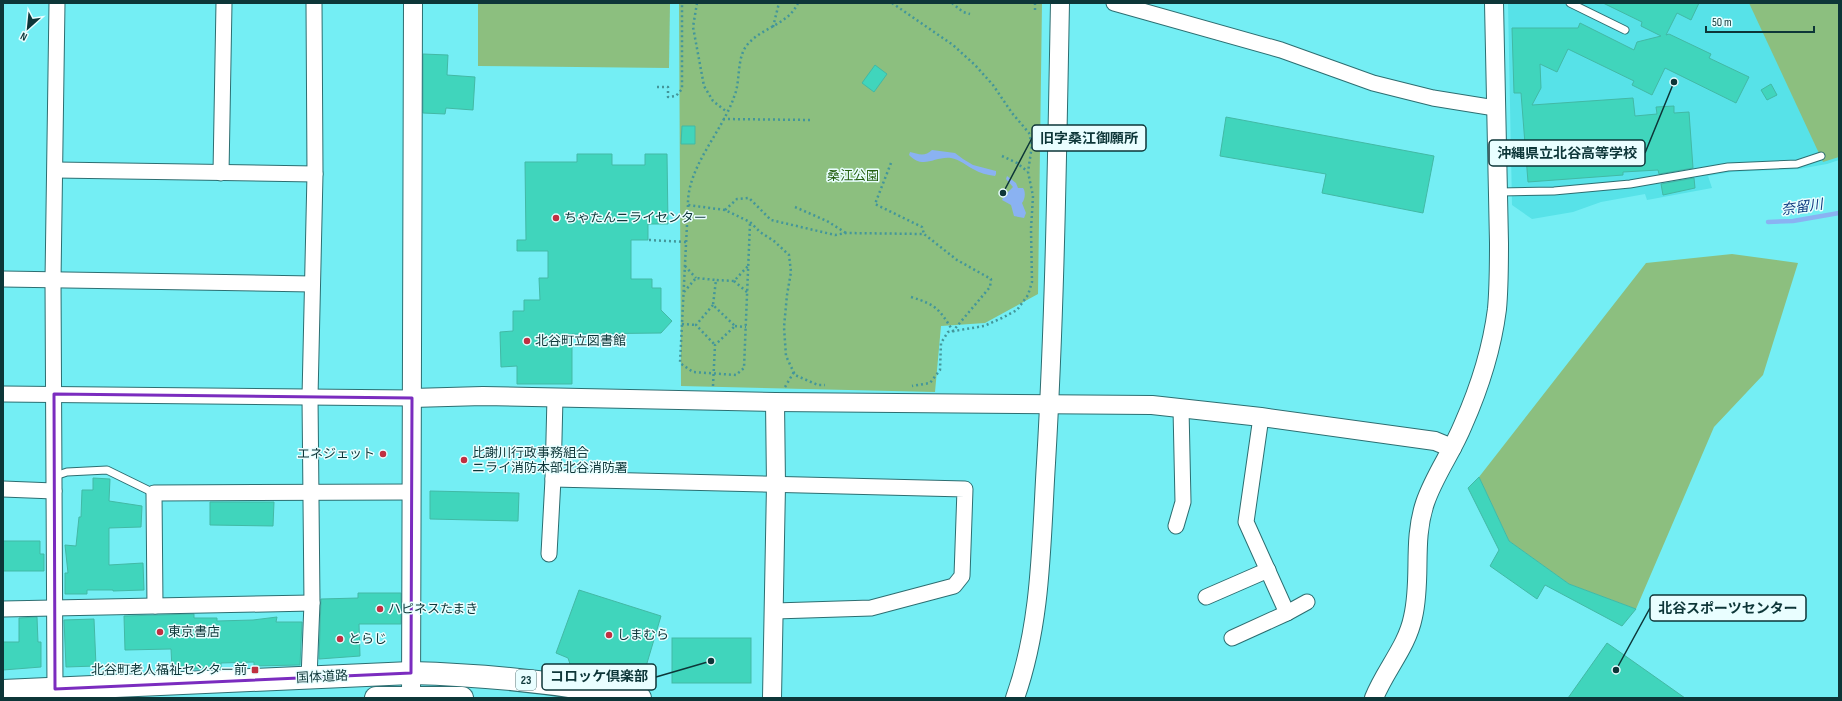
<svg xmlns="http://www.w3.org/2000/svg" width="1842" height="701" font-family="'Sofia Sans Condensed','Noto Sans JP',sans-serif">
<style>
.built{fill:#57e2e8}
.green{fill:#8cbf7f}
.water{fill:#8ab2f2}
.lines{fill:none;stroke-linecap:round;stroke-linejoin:round}
.stream{stroke:#8ab2f2;stroke-width:4.5}
.building{fill:#40d5bc;stroke:#42b9a5}
.service-casing{stroke:#2d6e71;stroke-width:9}
.minor-casing{stroke:#2d6e71;stroke-width:17}
.tertiary-casing{stroke:#2d6e71;stroke-width:20}
.primary-casing{stroke:#2d6e71;stroke-width:24}
.path{stroke:#43969a;stroke-width:2.5;stroke-dasharray:2 3;stroke-linecap:butt}
.service{stroke:#fff;stroke-width:7}
.minor{stroke:#fff;stroke-width:15}
.tertiary{stroke:#fff;stroke-width:18}
.primary{stroke:#fff;stroke-width:22}
.marked{fill:none;stroke:#7b2cbf;stroke-width:3;stroke-linejoin:round}
.poi-dot{fill:#c02f41;stroke:#e9feff;stroke-width:1.5}
.labels{text-anchor:middle;dominant-baseline:central;stroke-width:3;stroke-linejoin:round;paint-order:stroke}
.shield{fill:#e9feff;stroke:#4f7274;stroke-width:1}
.shield-label{font-size:12px;font-weight:bold;fill:#0d3638}
.park-label{font-size:13px;fill:#235f0f;stroke:#e9feff}
.poi-label{font-size:13px;fill:#0d3638;stroke:#e9feff;text-anchor:start}
.street-label{font-size:13px;fill:#0d3638;stroke:#e9feff}
.water-label{font-size:14px;font-style:italic;fill:#0e3b80;stroke:#e9feff}
.leader{fill:none;stroke:#0d3638;stroke-width:1.5}
.callout-dot{fill:#0d3638;stroke:#e9feff;stroke-width:1.5}
.callout{fill:#e9feff;stroke:#0d3638;stroke-width:1.5}
.callout-label{font-size:14px;text-anchor:middle;font-weight:bold;fill:#0d3638}
</style>
<rect width="100%" height="100%" fill="#74eef4"/>
<path class="built" d="M1508 3H1839V160L1827 164 1799 169 1732 172 1708 176 1712 188 1647 200 1645 194 1601 202 1573 212 1532 219 1512 205Z"/>
<g class="green">
<path d="M478 3H670L669 68 478 66Z"/>
<path d="M679 3H1042L1038 294 985 323 941 326 935 392 681 386Z"/>
<path d="M1749 3H1839V157L1823 162Z"/>
<path d="M1732 254 1798 263 1763 375 1714 427 1636 609 1569 584 1509 541 1479 477 1646 263Z"/>
</g>
<g class="water">
<path d="M932 150 955 153 963 159 973 165 996 171V174L995 176C987 175 980 173 973 169 967 166 959 159 951 158 935 156 923 170 909 155L910 152C918 154 925 157 932 150Z"/>
<path d="M1007 176 1016 183 1018 188H1023C1026 192 1025 199 1022 203L1026 213 1024 218 1014 216 1011 205 1002 200 1004 196 1013 187 1006 179Z"/>
</g>
<g class="lines">
<path class="stream" d="M1768 222 1793 221 1839 213"/>
</g>
<g class="building">
<path d="M1603 3H1699L1691 20 1677 13 1666 35 1669 34 1711 54 1709 58 1749 77 1736 103 1665 68 1652 95 1632 85 1634 81 1568 49 1557 72 1540 64 1541 88 1532 105 1633 98 1635 116 1657 114 1656 107 1674 106V113L1689 112 1693 168 1659 174 1658 170 1623 172V175L1528 182 1521 93H1514L1512 28H1578L1580 23 1634 50 1637 42 1661 36 1641 26 1642 22Z"/>
<path d="M423 54 448 55 447 75 475 77 473 110 446 108 445 114 423 113Z"/>
<path d="M875 65 887 74 874 92 862 83Z"/>
<path d="M1771 84 1777 95 1767 100 1761 90Z"/>
<path d="M1226 117 1434 156 1423 213 1322 193 1326 174 1220 156Z"/>
<path d="M682 126H695V144H681Z"/>
<path d="M577 154H612V165H645V154H667L668 224H648V240H631V279H652V288H661V310L672 321 661 333 572 334V384H517V366L501 367 500 332 513 331V311H524V300H540L539 278H548V251H517V240H526L525 162H577Z"/>
<path d="M1694 178 1695 188 1663 195 1661 184Z"/>
<path d="M1479 477 1509 541 1569 584 1636 609 1622 626 1545 585 1537 599 1490 566 1499 550 1468 488Z"/>
<path d="M93 478 110 479 109 501 142 506 141 527 109 528V565L143 563 144 590 113 591V590H87V594H65V573H68L65 545 76 546 79 517H81L82 490H93Z"/>
<path d="M430 491 519 493 518 521 430 519Z"/>
<path d="M210 502H274L273 526 210 525Z"/>
<path d="M3 541H40V554H44V571H3Z"/>
<path d="M579 590 661 616 642 680 617 679 571 667 568 658 556 653Z"/>
<path d="M358 593H401V624H359L360 656 319 659 321 599 358 598Z"/>
<path d="M194 614V618H217V621L253 620 277 617 276 622H302L300 665 254 666V662L221 663V669H172L171 649 125 650 124 616Z"/>
<path d="M37 617 38 642H41V667L3 670V642H19V618Z"/>
<path d="M94 619 96 666 66 667 64 620Z"/>
<rect x="672" y="638" width="79" height="45"/>
<path d="M1607 643 1685 698H1568Z"/>
</g>
<g class="lines">
<defs>
<g id="service">
<path d="M1570 3 1625 30"/>
<path d="M1499 192 1554 191 1630 184 1728 167 1797 164 1821 156"/>
<path d="M55 476 67 472 107 470 154 493"/>
</g>
<g id="minor">
<path d="M1114 3 1281 50 1373 83 1433 98 1495 108"/>
<path d="M56 170 315 174"/>
<path d="M221 173 224 3"/>
<path d="M3 279 312 284"/>
<path d="M3 394 412 398"/>
<path d="M555 397 553 479 965 489 962 576 954 586 871 608 775 611"/>
<path d="M1261 417 1246 522 1287 613"/>
<path d="M3 489 54 491"/>
<path d="M1176 526 1183 502 1181 408"/>
<path d="M549 554 553 479"/>
<path d="M1206 597 1268 570"/>
<path d="M155 606 154 493 412 492"/>
<path d="M3 609 312 603"/>
<path d="M1232 638 1287 613 1307 602"/>
<path d="M309 678 312 603 310 397 315 174 314 3"/>
<path d="M55 689 53 280 57 3"/>
</g>
<g id="tertiary">
<path d="M412 398 483 396 775 402 1152 405 1261 417 1435 441 1452 448"/>
<path d="M411 698 413 3"/>
<path d="M772 698 776 485 775 402"/>
<path d="M1015 698C1042 622 1041 542 1046 463 1055 310 1057 156 1060 3"/>
<path d="M1374 698C1385 670 1407 647 1413 617 1422 578 1412 542 1425 503 1434 476 1452 452 1463 425 1479 389 1492 348 1497 309 1499 287 1499 265 1499 243L1494 3"/>
</g>
<g id="primary">
<path d="M3 691 411 673C488 675 564 683 640 698"/>
<path d="M376 698H462"/>
</g>
</defs>
<use href="#service" class="service-casing"/>
<use href="#minor" class="minor-casing"/>
<use href="#tertiary" class="tertiary-casing"/>
<use href="#primary" class="primary-casing"/>
<g class="path">
<path d="M697 3 693 27 704 86 713 101 727 112"/>
<path d="M798 3C788 25 762 27 747 45 736 59 741 81 734 97 722 132 687 167 688 205L725 210 750 222 760 232 774 241 789 255 791 272 787 295 784 327 786 356 795 375 818 385H825"/>
<path d="M892 3 953 45 975 65 993 85 1012 113 1029 133 1032 145 1028 172 1033 196 1031 229 1032 282 1028 295 1017 310 1002 318 984 326 948 332 941 343 940 370 930 383 912 386"/>
<path d="M952 3 963 12 970 14"/>
<path d="M1035 3V11"/>
<path d="M773 27 779 3"/>
<path d="M657 87H668V97L676 96 682 89V3"/>
<path d="M723 119 812 120"/>
<path d="M1002 156 1017 163 1027 171"/>
<path d="M891 163 875 204 922 227 924 234"/>
<path d="M688 205 680 363 693 372 736 375 744 368 750 223"/>
<path d="M795 207 827 221 846 233"/>
<path d="M725 210 737 199 749 198 771 220 835 235 846 233 924 234 957 260 991 279 990 287 953 331C939 309 937 305 911 297"/>
<path d="M649 240 686 242"/>
<path d="M685 266 696 278"/>
<path d="M734 281 747 292"/>
<path d="M684 292 696 278 716 280"/>
<path d="M713 305 696 325 715 345"/>
<path d="M682 324 696 325"/>
<path d="M735 326 746 327"/>
<path d="M713 386 715 345 735 326 713 305 716 280 734 281 748 266"/>
<path d="M785 387 794 372"/>
</g>
<use href="#service" class="service"/>
<use href="#minor" class="minor"/>
<use href="#tertiary" class="tertiary"/>
<use href="#primary" class="primary"/>
</g>
<path class="marked" d="M54 394 412 398 411 673 55 689Z"/>
<g class="poi-dot">
<circle cx="556" cy="218" r="4"/>
<circle cx="527" cy="341" r="4"/>
<circle cx="383" cy="454" r="4"/>
<circle cx="464" cy="460" r="4"/>
<circle cx="380" cy="609" r="4"/>
<circle cx="160" cy="632" r="4"/>
<circle cx="609" cy="635" r="4"/>
<circle cx="340" cy="639" r="4"/>
<rect x="251" y="666" width="8" height="8" rx="2"/>
</g>
<g class="labels">
<rect class="shield" x="516" y="670" width="20" height="20" rx="3"/>
<g class="shield-label">
<text x="526" y="680">23</text>
</g>
<g class="park-label">
<text x="853" y="176">桑江公園</text>
</g>
<g class="poi-label">
<text x="564" y="218">ちゃたんニライセンター</text>
<text x="535" y="341">北谷町立図書館</text>
<text x="472" y="453">比謝川行政事務組合<tspan x="472" dy="15">ニライ消防本部北谷消防署</tspan></text>
<text x="375" y="454" text-anchor="end">エネジェット</text>
<text x="388" y="609">ハピネスたまき</text>
<text x="168" y="632">東京書店</text>
<text x="617" y="635">しまむら</text>
<text x="348" y="639">とらじ</text>
<text x="247" y="670" text-anchor="end">北谷町老人福祉センター前</text>
</g>
<g class="street-label">
<text transform="translate(322 677) rotate(-3)">国体道路</text>
</g>
<g class="water-label">
<text transform="translate(1802 207) rotate(-8)">奈留川</text>
</g>
</g>
<path class="leader" d="M1003 193L1032 138M1674 82L1645 153M1616 670L1650 608M711 661L656 677"/>
<g class="callout-dot">
<circle cx="1003" cy="193" r="4"/>
<circle cx="1674" cy="82" r="4"/>
<circle cx="1616" cy="670" r="4"/>
<circle cx="711" cy="661" r="4"/>
</g>
<g class="callout">
<rect x="1032" y="125" width="114" height="26" rx="4"/>
<rect x="1489" y="140" width="156" height="26" rx="4"/>
<rect x="1650" y="595" width="156" height="26" rx="4"/>
<rect x="542" y="664" width="114" height="26" rx="4"/>
</g>
<g class="callout-label">
<text x="1089" y="143">旧字桑江御願所</text>
<text x="1567" y="158">沖縄県立北谷高等学校</text>
<text x="1728" y="613">北谷スポーツセンター</text>
<text x="599" y="681">コロッケ倶楽部</text>
</g>
<rect width="1842" height="701" fill="none" stroke="#0d3638" stroke-width="8"/>
<g transform="translate(28 28) rotate(207)" stroke="#e9feff" stroke-width="3" paint-order="stroke">
<path d="M0-3L7 15L0 10L-7 15Z" fill="#0d3638"/>
<text y="-6" font-size="11" font-weight="bold" text-anchor="middle" fill="#0d3638">N</text>
</g>
<path d="M1706 26v6h108v-6" fill="none" stroke="#0d3638" stroke-width="2"/>
<text x="1712" y="26" font-size="12" fill="#0d3638" stroke="#e9feff" stroke-width="3" paint-order="stroke">50 m</text>
</svg>
